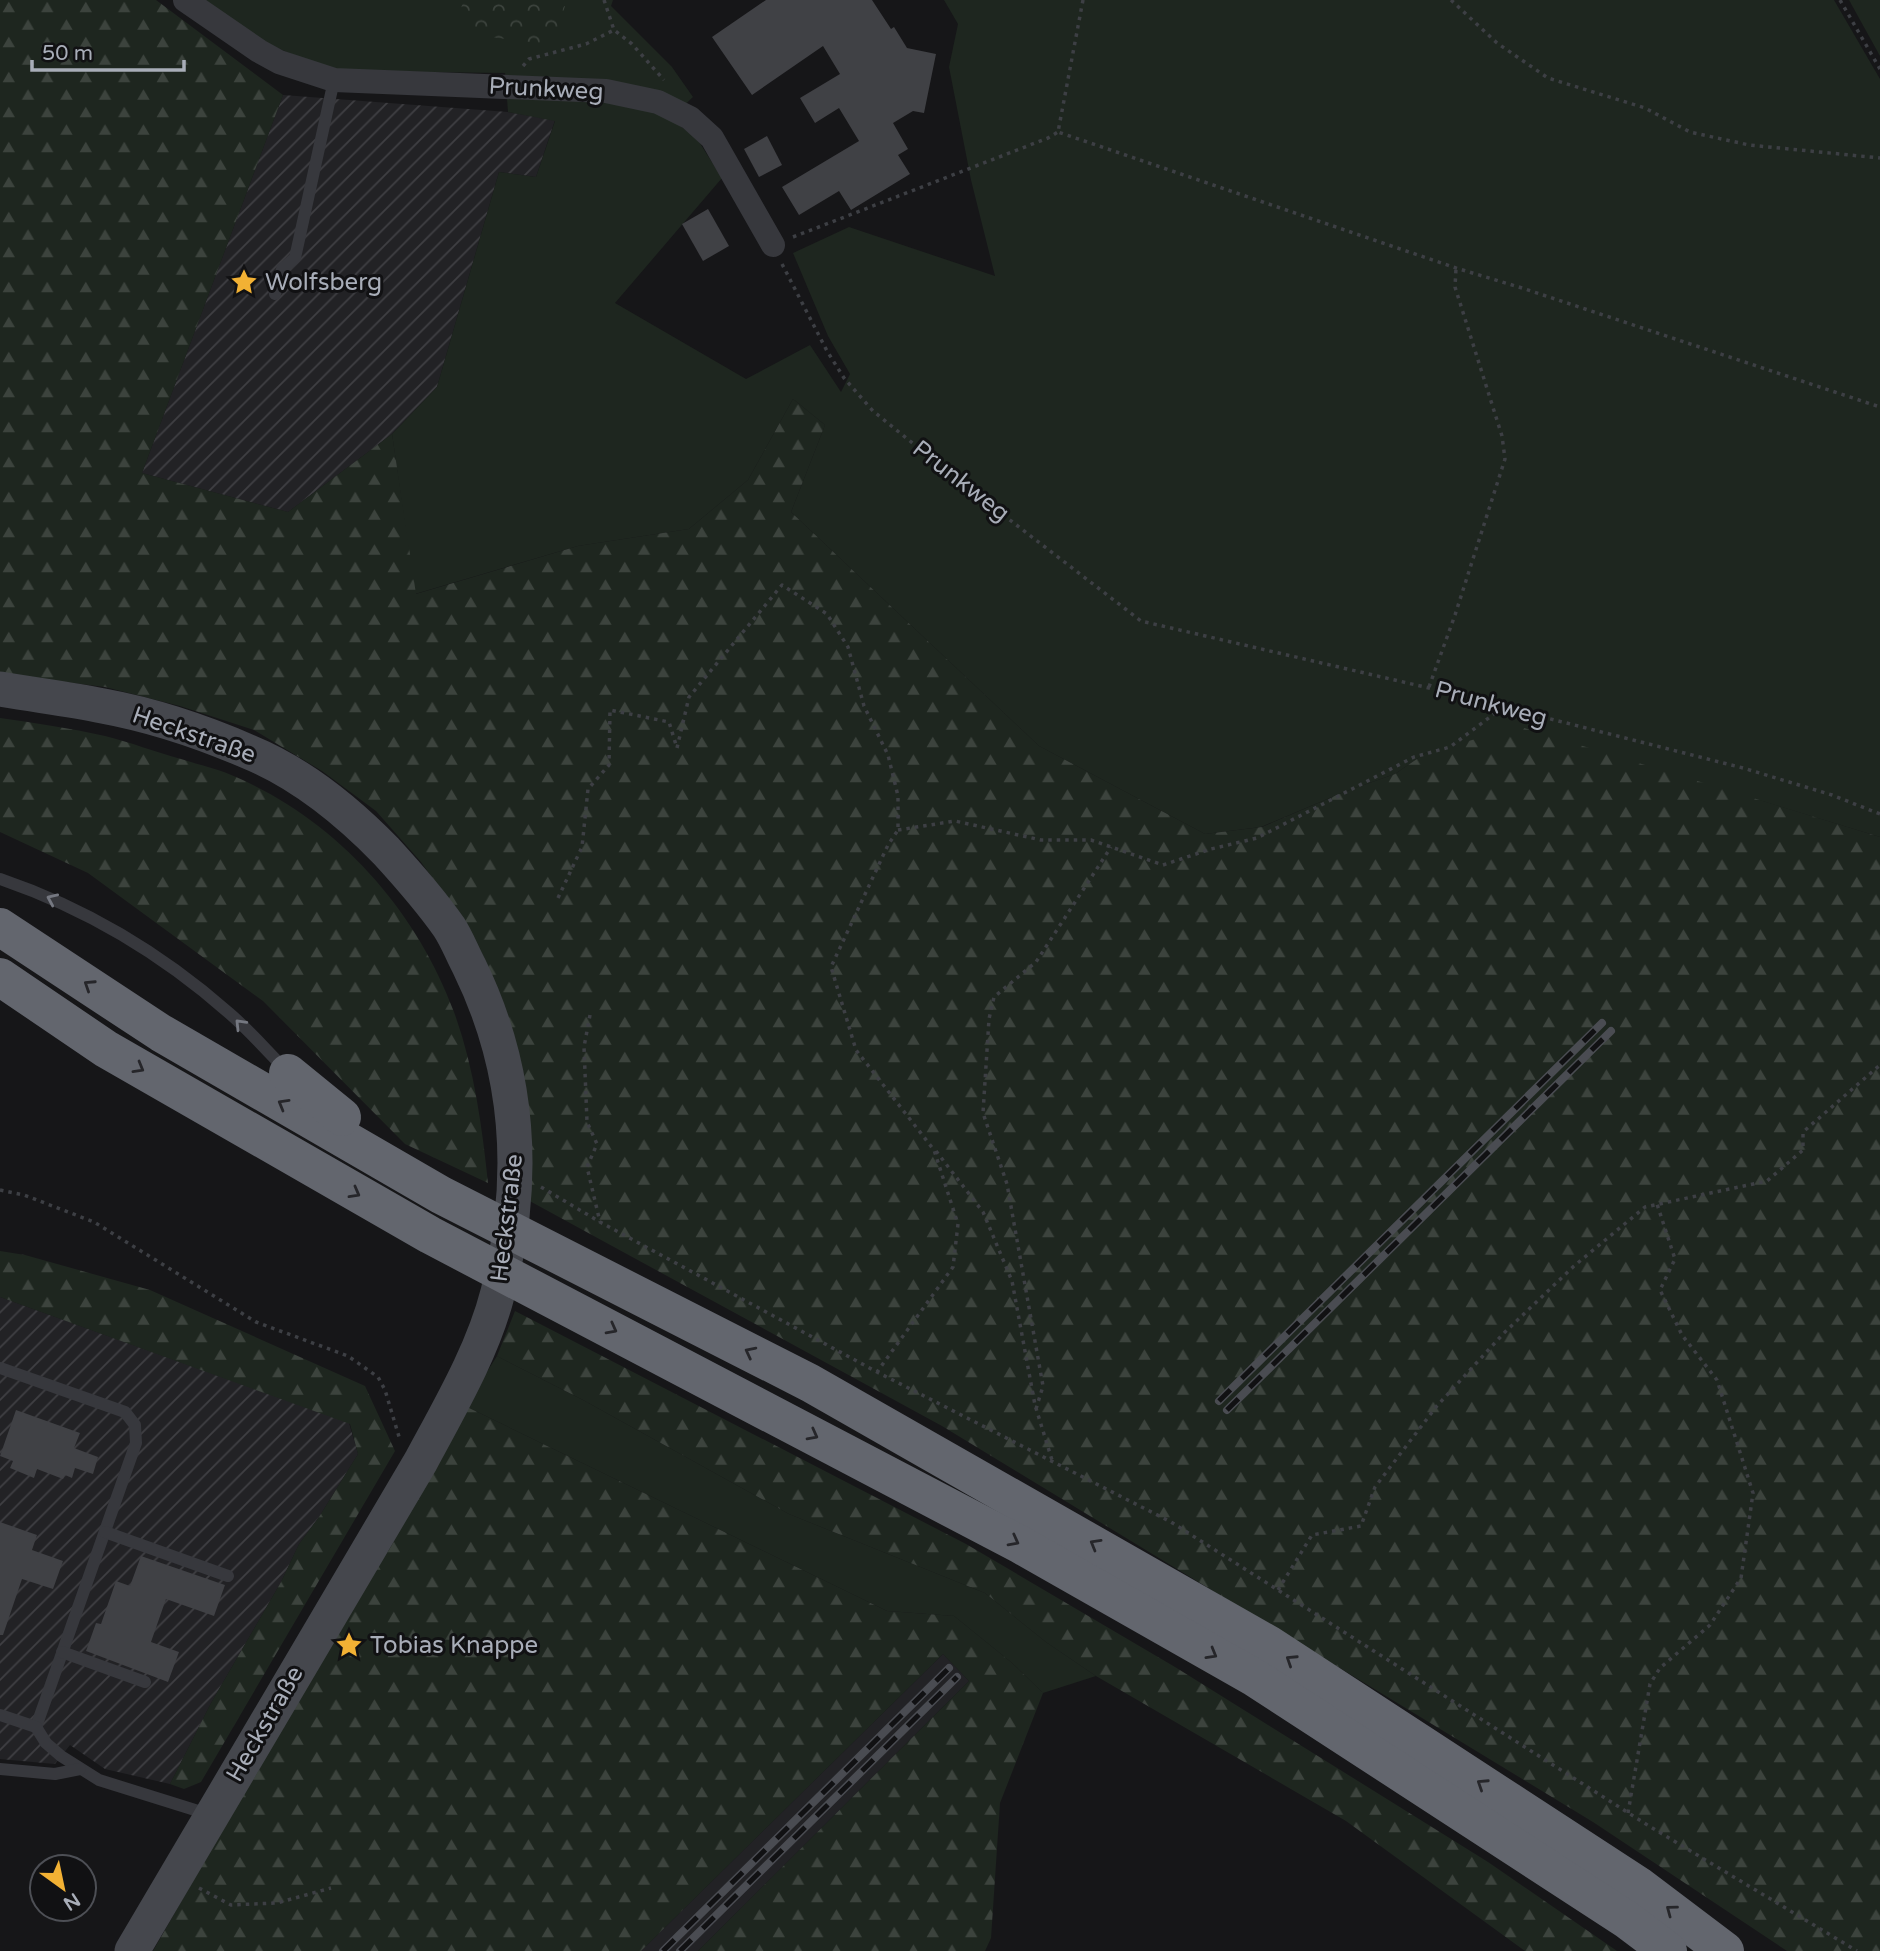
<svg xmlns="http://www.w3.org/2000/svg" width="1880" height="1951" font-family="'Varela Round',sans-serif">
<style>
.built{fill:#222225}
.industrial{fill:url(#industrial-furrows)}
.green{fill:#1e261f}
.forest{fill:url(#forest-firs)}
.park{fill:url(#park-crowns)}
.building{fill:#404145}
.lines{fill:none;stroke-linecap:round;stroke-linejoin:round}
.path{stroke:#3d3f44;stroke-width:3.5;stroke-dasharray:3.5 5;stroke-linecap:butt}
.lane{stroke:#37383d;stroke-width:12}
.street{stroke:#37383d;stroke-width:24}
.secondary{stroke:#45474d;stroke-width:35}
.highway{stroke:#63666e;stroke-width:38}
.rail-casing{stroke:#4a4c52;stroke-width:8}
.rail{stroke:#111113;stroke-width:5;stroke-dasharray:16;stroke-linecap:butt}
.oneway{stroke:#757881}
.oneway2{stroke:#26262a}
.labels{text-anchor:middle;dominant-baseline:central;stroke-width:6;stroke-linejoin:round;paint-order:stroke}
.street-label{font-size:24px;fill:#a8adb8;stroke:#111113}
.poi-label{font-size:24px;fill:#a8adb8;stroke:#111113;text-anchor:start}
</style>
<defs>
<pattern id="industrial-furrows" width="10" height="10" patternUnits="userSpaceOnUse" patternTransform="scale(1.75)"><rect width="10" height="10" fill="#222225"/><path d="M-1 1l2-2M0 10L10 0M9 11l2-2" fill="none" stroke="#3f3f43"/></pattern>
<pattern id="forest-firs" width="22" height="20" patternUnits="userSpaceOnUse" patternTransform="scale(1.75)"><rect width="22" height="20" fill="#1e261f"/><path d="M5 1l3.5 6h-7zM16 11l3.5 6h-7z" fill="#3c433d"/></pattern>
<pattern id="park-crowns" width="20" height="18" patternUnits="userSpaceOnUse" patternTransform="scale(1.75)"><rect width="20" height="18" fill="#1e261f"/><path d="M2 6a3 3 0 1 1 6 0M12 15a3 3 0 1 1 6 0" fill="none" stroke="#3c433d"/></pattern>
</defs>
<rect width="100%" height="100%" fill="#161618"/>
<path class="built" d="M943 1654 969 1681 698 1951H641Z"/>
<g class="industrial">
<path d="M283 95 508 112 555 120 536 177 499 172 437 387 392 434 288 512 142 473Z"/>
<path d="M0 1297 349 1423 358 1454 319 1517 299 1544 281 1582 211 1703 170 1784 105 1769 70 1745 55 1764 0 1759Z"/>
</g>
<g class="green">
<path d="M201 0H613L611 6 672 67 693 97 670 119 696 137 722 178 615 303 746 379 810 345 841 392 850 374 828 336 793 253 849 227 995 276 971 180 949 67 958 24 944 0H1834L1880 79V837L1762 801 1427 752 1395 774 1344 792 1261 827 1205 834 1039 746 791 512 825 425 793 399 748 480 689 529 578 546 415 594 392 434 437 387 499 172 536 177 555 121 508 112 505 73 333 71 265 43Z"/>
<path d="M1849 0H1880V56Z"/>
<path d="M497 1356 585 1401 789 1514 985 1593 1046 1642 1096 1676 1043 1693 1012 1663 954 1616 887 1611 465 1406Z"/>
</g>
<g class="forest">
<path d="M0 0H156L283 95 142 473 288 512 392 434 416 594 578 546 689 529 748 480 793 399 825 425 791 512 1039 746 1205 834 1262 827 1344 792 1395 774 1427 752 1521 727 1880 837V1951H1787L1593 1822 942 1426 526 1199 462 919 421 862 376 811 322 771 254 730 180 706 105 687 0 674Z"/>
<path d="M0 718C35 723 70 728 105 736 130 742 155 752 181 759 199 765 219 769 236 777 337 821 416 909 454 1012 474 1067 482 1126 488 1183L405 1144 263 1001 88 873 0 832Z"/>
<path d="M0 1251 25 1255 150 1290 365 1386 395 1451 201 1782 184 1789 170 1784 211 1703 281 1582 299 1544 319 1517 358 1454 350 1424 0 1297Z"/>
<path d="M515 1311 966 1544 1175 1667 1488 1862 1617 1951H1525L1346 1821 1096 1676 1046 1642 985 1593 789 1514 585 1401 497 1356Z"/>
<path d="M465 1406 887 1611 954 1616 1012 1663 1043 1693 1000 1803 991 1938 985 1951H698L969 1681 943 1654 641 1951H153Z"/>
</g>
<path class="park" d="M464 0H528L565 6 553 45 452 32Z"/>
<g class="building">
<path d="M766 0H872L891 29 894 27 907 48 936 54 924 113 913 111 893 123 908 149 898 155 910 174 851 210 839 191 799 215 782 187 859 141 839 108 815 123 800 98 840 74 823 46 752 95 712 37Z"/>
<path d="M767 136 782 165 759 177 744 149Z"/>
<path d="M708 209 729 246 703 261 682 224Z"/>
<path d="M16 1410 80 1433 74 1448 98 1457 93 1474 75 1468 72 1478 65 1475 63 1479 37 1469 34 1478 10 1468 13 1461 0 1456Z"/>
<path d="M0 1522 37 1535 32 1550 63 1561 53 1589 22 1579 3 1635H0Z"/>
<path d="M141 1556 225 1585 214 1616 166 1599 151 1642 179 1652 168 1682 86 1651 96 1623 101 1624 116 1581 130 1586Z"/>
</g>
<g class="lines">
<g class="path">
<path d="M604 0 614 30 632 44 664 80"/>
<path d="M1083 0 1058 132 1456 268 1522 288 1880 407"/>
<path d="M1451 0 1497 43 1548 78 1645 108 1690 132 1749 145 1880 158"/>
<path d="M1840 0 1880 69"/>
<path d="M523 66 529 59 586 44 614 30"/>
<path d="M793 237 1048 138 1058 132"/>
<path d="M782 264 827 351 844 378 873 411 958 480 1141 621 1429 688 1743 768 1832 795 1880 814"/>
<path d="M1429 687 1455 615 1505 459 1502 436 1455 287 1456 268"/>
<path d="M898 830 955 821 1041 840H1091L1163 865 1211 849 1257 838 1414 757 1450 747 1502 708"/>
<path d="M558 898 582 847 588 789 609 765 610 710 669 722 677 748 689 697 782 585 827 614 848 647 864 706 888 755 898 796V830L888 845 831 967 856 1050 934 1150 958 1224 953 1267 877 1372"/>
<path d="M590 1015 584 1047 587 1122 597 1144 587 1167 600 1222"/>
<path d="M936 1151 983 1212 1012 1281 1035 1405 1052 1460"/>
<path d="M541 1187 600 1222 877 1372 1171 1522 1649 1826 1857 1951"/>
<path d="M0 1190 24 1195 94 1222 256 1322 348 1356 378 1377 385 1390 400 1440"/>
<path d="M1036 1409 1043 1386 1007 1184 983 1113 989 1019 994 997 1036 962 1111 847"/>
<path d="M1278 1590 1312 1535 1361 1526 1375 1487 1436 1407 1504 1333 1574 1266 1645 1207 1767 1181 1803 1150V1132L1880 1065"/>
<path d="M1628 1813 1650 1684 1660 1668 1710 1625 1741 1578 1753 1493 1717 1380 1682 1335 1660 1290 1675 1259 1657 1204"/>
<path d="M199 1888 231 1905 277 1903 331 1888"/>
</g>
<g class="lane">
<path d="M275 294 282 269 295 258 334 80"/>
<path d="M0 879C85 908 162 954 229 1013 249 1030 267 1051 286 1070"/>
<path d="M0 1368 125 1412 135 1425 136 1443 36 1727"/>
<path d="M105 1532 228 1576"/>
<path d="M62 1652 145 1682"/>
<path d="M0 1715 36 1727 46 1743 61 1756 99 1780 211 1815"/>
<path d="M0 1769 55 1774 80 1769"/>
</g>
<path class="street" d="M185 0 259 51 279 62 334 80 606 91 658 102 690 118 712 138 773 245"/>
<path class="secondary" d="M0 689C34 695 69 699 103 706 152 715 203 732 249 752 300 773 348 812 386 851 408 875 430 900 449 927 457 939 462 953 469 966 520 1070 527 1179 498 1292 483 1351 450 1407 421 1461L132 1951"/>
<g class="highway">
<path d="M0 927 161 1033 441 1195 810 1383 1268 1644 1639 1886 1725 1951"/>
<path d="M0 977 106 1049 430 1235 1021 1545 1255 1678 1627 1920 1668 1951"/>
<path d="M288 1073 342 1117"/>
</g>
<defs>
<g id="rail">
<path d="M1219 1401 1602 1023"/>
<path d="M1227 1410 1611 1031"/>
<path d="M663 1951 949 1668"/>
<path d="M680 1951 957 1677"/>
</g>
</defs>
<use href="#rail" class="rail-casing"/>
<use href="#rail" class="rail"/>
</g>
<defs><path id="oneway-chevron" d="M-2-3.5L2.5 0L-2 3.5" fill="none" stroke-width="1.6" stroke-linecap="round" stroke-linejoin="round" transform="scale(1.75)"/></defs>
<g class="oneway">
<use href="#oneway-chevron" transform="translate(52 899) rotate(-156)"/>
<use href="#oneway-chevron" transform="translate(240 1024) rotate(-134)"/>
</g>
<g class="oneway2">
<use href="#oneway-chevron" transform="translate(89 985) rotate(-147)"/>
<use href="#oneway-chevron" transform="translate(139 1068) rotate(30)"/>
<use href="#oneway-chevron" transform="translate(283 1104) rotate(-150)"/>
<use href="#oneway-chevron" transform="translate(355 1193) rotate(29)"/>
<use href="#oneway-chevron" transform="translate(612 1329) rotate(28)"/>
<use href="#oneway-chevron" transform="translate(750 1352) rotate(-153)"/>
<use href="#oneway-chevron" transform="translate(813 1435) rotate(28)"/>
<use href="#oneway-chevron" transform="translate(1014 1541) rotate(28)"/>
<use href="#oneway-chevron" transform="translate(1095 1544) rotate(-150)"/>
<use href="#oneway-chevron" transform="translate(1212 1654) rotate(30)"/>
<use href="#oneway-chevron" transform="translate(1291 1660) rotate(-147)"/>
<use href="#oneway-chevron" transform="translate(1482 1784) rotate(-147)"/>
<use href="#oneway-chevron" transform="translate(1671 1910) rotate(-143)"/>
</g>
<defs>
<symbol id="sight-bare" viewBox="-9 -9 18 18"><path d="M0-6L1.8-2.2L6-1.7L2.9 1.2L3.7 5.4L0 3.3L-3.7 5.4L-2.9 1.2L-6-1.7L-1.8-2.2Z" fill="#f2b134" stroke="#111113" stroke-width="2.5" paint-order="stroke"/></symbol>
</defs>
<g fill-rule="evenodd">
<use href="#sight-bare" x="225" y="263" width="38" height="38"/>
<use href="#sight-bare" x="330" y="1626" width="38" height="38"/>
</g>
<g class="labels">
<g class="street-label">
<text transform="translate(546 89) rotate(3)">Prunkweg</text>
<text transform="translate(961 481) rotate(38)">Prunkweg</text>
<text transform="translate(1491 704) rotate(15)">Prunkweg</text>
<text transform="translate(194 735) rotate(19)">Heckstraße</text>
<text transform="translate(507 1218) rotate(-83)">Heckstraße</text>
<text transform="translate(265 1724) rotate(-60)">Heckstraße</text>
</g>
<g class="poi-label">
<text x="265" y="282">Wolfsberg</text>
<text x="370" y="1645">Tobias Knappe</text>
</g>
</g>
<g transform="translate(63 1888) rotate(147)"><circle r="33" fill="#111113" stroke="#4d4f55" stroke-width="2"/>
<path d="M0-5L12 26L0 18L-12 26Z" fill="#f2b134"/>
<text y="-10" font-size="19" font-weight="bold" text-anchor="middle" fill="#a8adb8">N</text>
</g>
<path d="M32 60v10h152v-10" fill="none" stroke="#a8adb8" stroke-width="3.5"/>
<text x="42" y="60" font-size="21" fill="#a8adb8" stroke="#111113" stroke-width="5" paint-order="stroke">50 m</text>
</svg>
